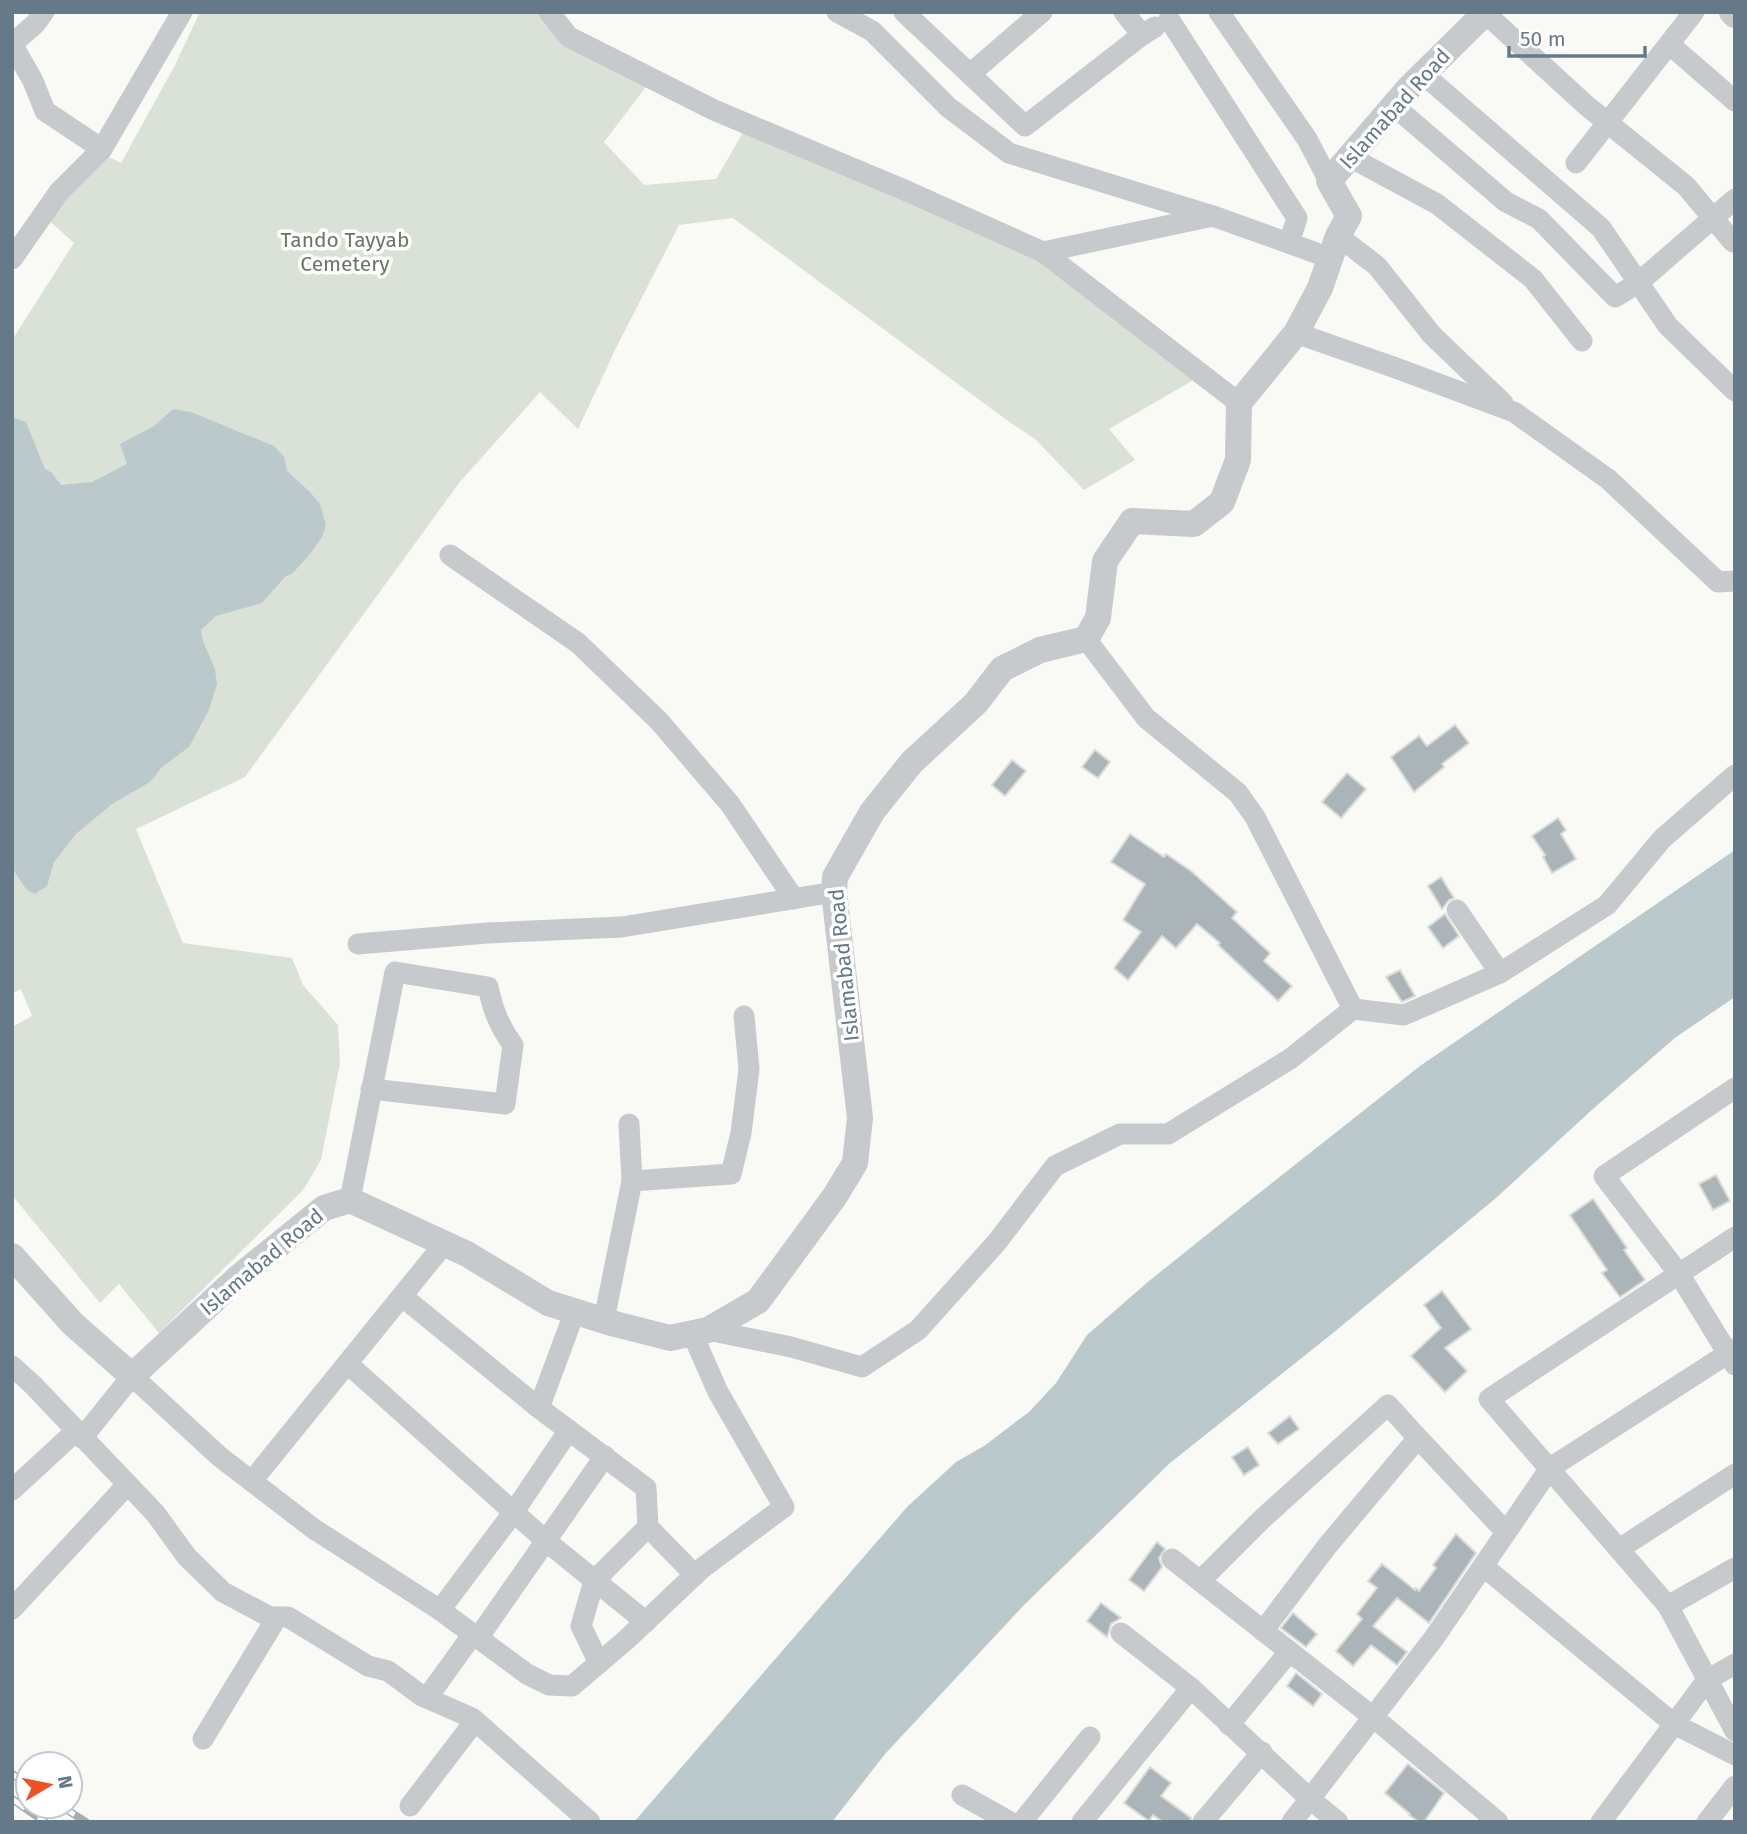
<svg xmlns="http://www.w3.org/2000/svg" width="1747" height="1834" font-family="'Fira Sans',sans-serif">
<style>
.green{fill:#dae1d7}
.water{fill:#bcc9cc}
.building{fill:#aab4b9;stroke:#dbdbd8;stroke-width:2}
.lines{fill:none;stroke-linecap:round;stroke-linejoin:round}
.minor{stroke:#c6cacd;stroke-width:21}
.tertiary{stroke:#c6cacd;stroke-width:26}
.rail-casing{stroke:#a6adb2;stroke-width:8}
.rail{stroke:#fff;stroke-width:5;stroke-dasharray:16;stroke-linecap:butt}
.labels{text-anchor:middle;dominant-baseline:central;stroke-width:7;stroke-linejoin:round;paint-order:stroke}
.street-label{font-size:21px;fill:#667988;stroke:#fff}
.park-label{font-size:21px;fill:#667a62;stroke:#fff}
</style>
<rect width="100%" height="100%" fill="#f9f9f6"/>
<path class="green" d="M200 12H549L652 79 604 142 644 185 716 179 748 124 1043 252 1202 375 1109 429 1135 460 1084 490 1035 439 1008 421 733 218 679 225 617 346 578 429 540 392 459 483 245 777 136 829 183 943 292 958 303 985 338 1025 340 1063 321 1160 303 1190 159 1333 119 1284 100 1303 12 1195V1027L32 1016 21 989 12 994V340L74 243 43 215 99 152 121 163 174 67Z"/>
<g class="water">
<path d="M173 409 191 412 274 446 284 457 287 471 310 492 320 504 326 525 322 537 310 554 293 573 285 577 262 603 216 616 201 630 203 641 215 669 217 684 209 710 189 747 162 767 150 782 112 804 76 834 54 862 47 886 35 894 27 890 12 868V417L26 422 45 469 52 473 61 485 92 482 127 464 120 444 154 426Z"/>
<path d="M1735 850V997L1676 1037 1594 1108 1496 1198 1333 1333 1170 1463 1024 1605 885 1754 832 1822H634L907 1507 956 1462 984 1446 1029 1412 1056 1383 1087 1335 1149 1281 1234 1213 1420 1066Z"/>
</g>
<g class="building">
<path d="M1455 725 1469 743 1442 764 1444 767 1414 792 1391 757 1419 736 1427 746Z"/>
<path d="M1095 750 1110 762 1098 778 1082 767Z"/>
<path d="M1012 760 1026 771 1005 796 992 785Z"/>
<path d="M1347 773 1366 789 1341 818 1322 802Z"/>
<path d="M1558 818 1566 830 1561 834 1576 859 1552 873 1543 857 1545 855 1532 836Z"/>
<path d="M1130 834 1164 857 1166 854 1191 871 1237 912 1232 918 1270 953 1264 961 1292 986 1278 1001 1218 945 1220 943 1197 924 1176 948 1162 936 1128 980 1114 968 1141 932 1123 920 1145 884 1111 862Z"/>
<path d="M1441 877 1454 898 1449 900 1442 909 1428 886Z"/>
<path d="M1445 914 1459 936 1443 948 1428 927Z"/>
<path d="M1400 970 1415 996 1402 1002 1386 977Z"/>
<path d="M1716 1175 1730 1201 1713 1210 1699 1184Z"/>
<path d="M1593 1199 1627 1248 1624 1250 1645 1280 1620 1297 1602 1273 1607 1270 1570 1215Z"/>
<path d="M1442 1291 1471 1329 1445 1348 1467 1371 1445 1392 1411 1356 1441 1328 1424 1305Z"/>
<path d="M1290 1416 1299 1429 1278 1444 1268 1433Z"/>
<path d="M1248 1447 1259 1465 1244 1475 1232 1457Z"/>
<path d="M1456 1534 1476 1553 1429 1623 1397 1598 1373 1626 1407 1652 1397 1665 1371 1645 1353 1666 1336 1651 1362 1619 1357 1614 1377 1588 1368 1581 1382 1564 1415 1590 1416 1588 1419 1591 1436 1568 1433 1565Z"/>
<path d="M1157 1542 1165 1549 1159 1558 1162 1567 1144 1591 1129 1580Z"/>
<path d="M1101 1603 1121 1618 1111 1624 1107 1637 1087 1621Z"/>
<path d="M1293 1613 1317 1634 1306 1647 1281 1628Z"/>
<path d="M1296 1673 1322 1694 1313 1706 1287 1686Z"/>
<path d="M1408 1764 1444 1793 1424 1822H1419L1409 1815 1410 1814 1385 1793Z"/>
<path d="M1150 1767 1171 1783 1161 1796 1191 1818 1190 1822H1163L1153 1815 1149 1821 1124 1803Z"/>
</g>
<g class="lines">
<g class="minor">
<path d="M549 12 569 37 714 110 909 192 1043 252 1213 216"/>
<path d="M837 12 872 31 948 107 1009 153 1213 216 1330 258"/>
<path d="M904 12 1025 126 1142 35"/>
<path d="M1124 12 1142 35 1155 27"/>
<path d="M1219 12 1307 139 1329 181"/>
<path d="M1485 13 1587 106 1686 186 1733 242"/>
<path d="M1169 19 1297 218 1289 243"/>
<path d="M12 44 33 81 45 111 102 149"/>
<path d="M12 44 35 24 44 12"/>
<path d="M1669 44 1735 101"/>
<path d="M970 74 1042 12"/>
<path d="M1423 74 1601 228 1668 326 1735 391"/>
<path d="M1394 106 1506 202 1539 219 1615 297 1638 283 1735 199"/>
<path d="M1350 157 1437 204 1533 279 1582 341"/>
<path d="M1576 163 1694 12"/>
<path d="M1338 236 1377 266 1432 335 1503 403"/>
<path d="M1043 252 1239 403"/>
<path d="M12 259 59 192 102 149 182 12"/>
<path d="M1296 333 1396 368 1514 412 1608 479 1718 582 1735 581"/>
<path d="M450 555 578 643 659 721 730 804 794 899"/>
<path d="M1086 639 1146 718 1238 793 1255 817 1353 1009 1404 1015 1500 973 1607 905 1662 839 1735 775"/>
<path d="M1457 910 1500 973"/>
<path d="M358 944 487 933 622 927 834 892"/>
<path d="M1735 1088 1604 1176 1679 1274 1735 1365"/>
<path d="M632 1181 731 1174 741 1133 749 1069 744 1016"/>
<path d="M350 1200 395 972 488 987C493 1010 499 1026 513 1045L505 1104 371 1089"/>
<path d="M1735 1237 1489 1399 1668 1606 1735 1568"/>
<path d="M403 1297 539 1408 646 1488 648 1527 695 1575"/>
<path d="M604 1320 632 1181 629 1124"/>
<path d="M708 1330 791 1347 862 1367 918 1330 997 1242 1055 1166 1120 1134H1168L1290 1059 1353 1009"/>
<path d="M348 1364 546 1541 646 1622"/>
<path d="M12 1366 33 1385 155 1513 187 1557 223 1592 270 1617H288L368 1666 388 1671 422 1696 472 1718 590 1822"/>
<path d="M539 1408 575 1311"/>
<path d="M82 1438 132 1376 220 1457 314 1529 440 1610 527 1674 549 1685 572 1686 626 1640 701 1569 784 1507 718 1392 692 1333"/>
<path d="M252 1481 444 1244"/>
<path d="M12 1490 76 1431"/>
<path d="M1619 1549 1735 1474"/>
<path d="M1172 1559 1373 1717 1498 1822"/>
<path d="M1483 1566 1674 1724 1735 1755"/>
<path d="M1200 1581 1261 1520 1388 1405 1418 1438"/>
<path d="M1668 1606 1735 1731"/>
<path d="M12 1609 127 1485"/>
<path d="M440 1610 513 1513 569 1430"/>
<path d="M1263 1631 1328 1545 1418 1438 1506 1532"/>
<path d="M1121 1633 1191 1688 1310 1799 1338 1822"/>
<path d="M478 1638 605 1456"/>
<path d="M599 1663 581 1626 594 1581 648 1527"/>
<path d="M427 1698 473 1634"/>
<path d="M1229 1725 1289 1652"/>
<path d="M203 1739 277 1617"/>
<path d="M962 1795 1010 1822"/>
<path d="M410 1806 475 1721"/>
<path d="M1022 1822 1090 1737"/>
<path d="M1082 1822 1191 1688"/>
<path d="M1203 1822 1262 1752"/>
<path d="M1292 1822 1434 1638 1550 1468 1735 1349"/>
<path d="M1601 1822 1707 1680 1735 1664"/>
<path d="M1707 1822 1735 1786"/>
</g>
<g class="tertiary">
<path d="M1732 12 1735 15"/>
<path d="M12 1256 73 1324 132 1376 240 1276 324 1208 350 1200 467 1254 548 1303 615 1324 670 1338 708 1330 758 1301 835 1196 855 1163 860 1118 834 892 835 877 872 812 912 762 976 703 1002 669 1040 650 1086 639 1098 618 1105 561 1132 521 1194 524 1222 502 1238 460 1239 403 1296 333 1320 288 1338 236 1349 216 1329 181 1409 88 1486 12"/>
</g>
<defs>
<g id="rail">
<path d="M12 1774 28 1784"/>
<path d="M12 1799 45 1822"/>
<path d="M61 1806 86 1822"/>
</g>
</defs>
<use href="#rail" class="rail-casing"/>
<use href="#rail" class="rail"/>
</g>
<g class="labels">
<g class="street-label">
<text transform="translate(1395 109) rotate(-48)">Islamabad Road</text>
<text transform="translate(844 965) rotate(-96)">Islamabad Road</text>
<text transform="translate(262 1262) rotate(-40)">Islamabad Road</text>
</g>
<g class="park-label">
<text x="345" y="240">Tando Tayyab<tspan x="345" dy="24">Cemetery</tspan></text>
</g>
</g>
<rect width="1747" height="1834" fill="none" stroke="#667988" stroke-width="28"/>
<g transform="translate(49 1785) rotate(80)"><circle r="33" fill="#ffffff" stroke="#c2c9cf" stroke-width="2"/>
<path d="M0-5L12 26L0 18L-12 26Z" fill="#eb5224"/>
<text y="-10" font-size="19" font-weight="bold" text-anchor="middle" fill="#667988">N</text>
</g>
<path d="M1509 46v10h136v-10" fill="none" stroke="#667988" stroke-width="3.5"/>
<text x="1520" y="46" font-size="21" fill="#667988" stroke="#ffffff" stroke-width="5" paint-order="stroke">50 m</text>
</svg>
